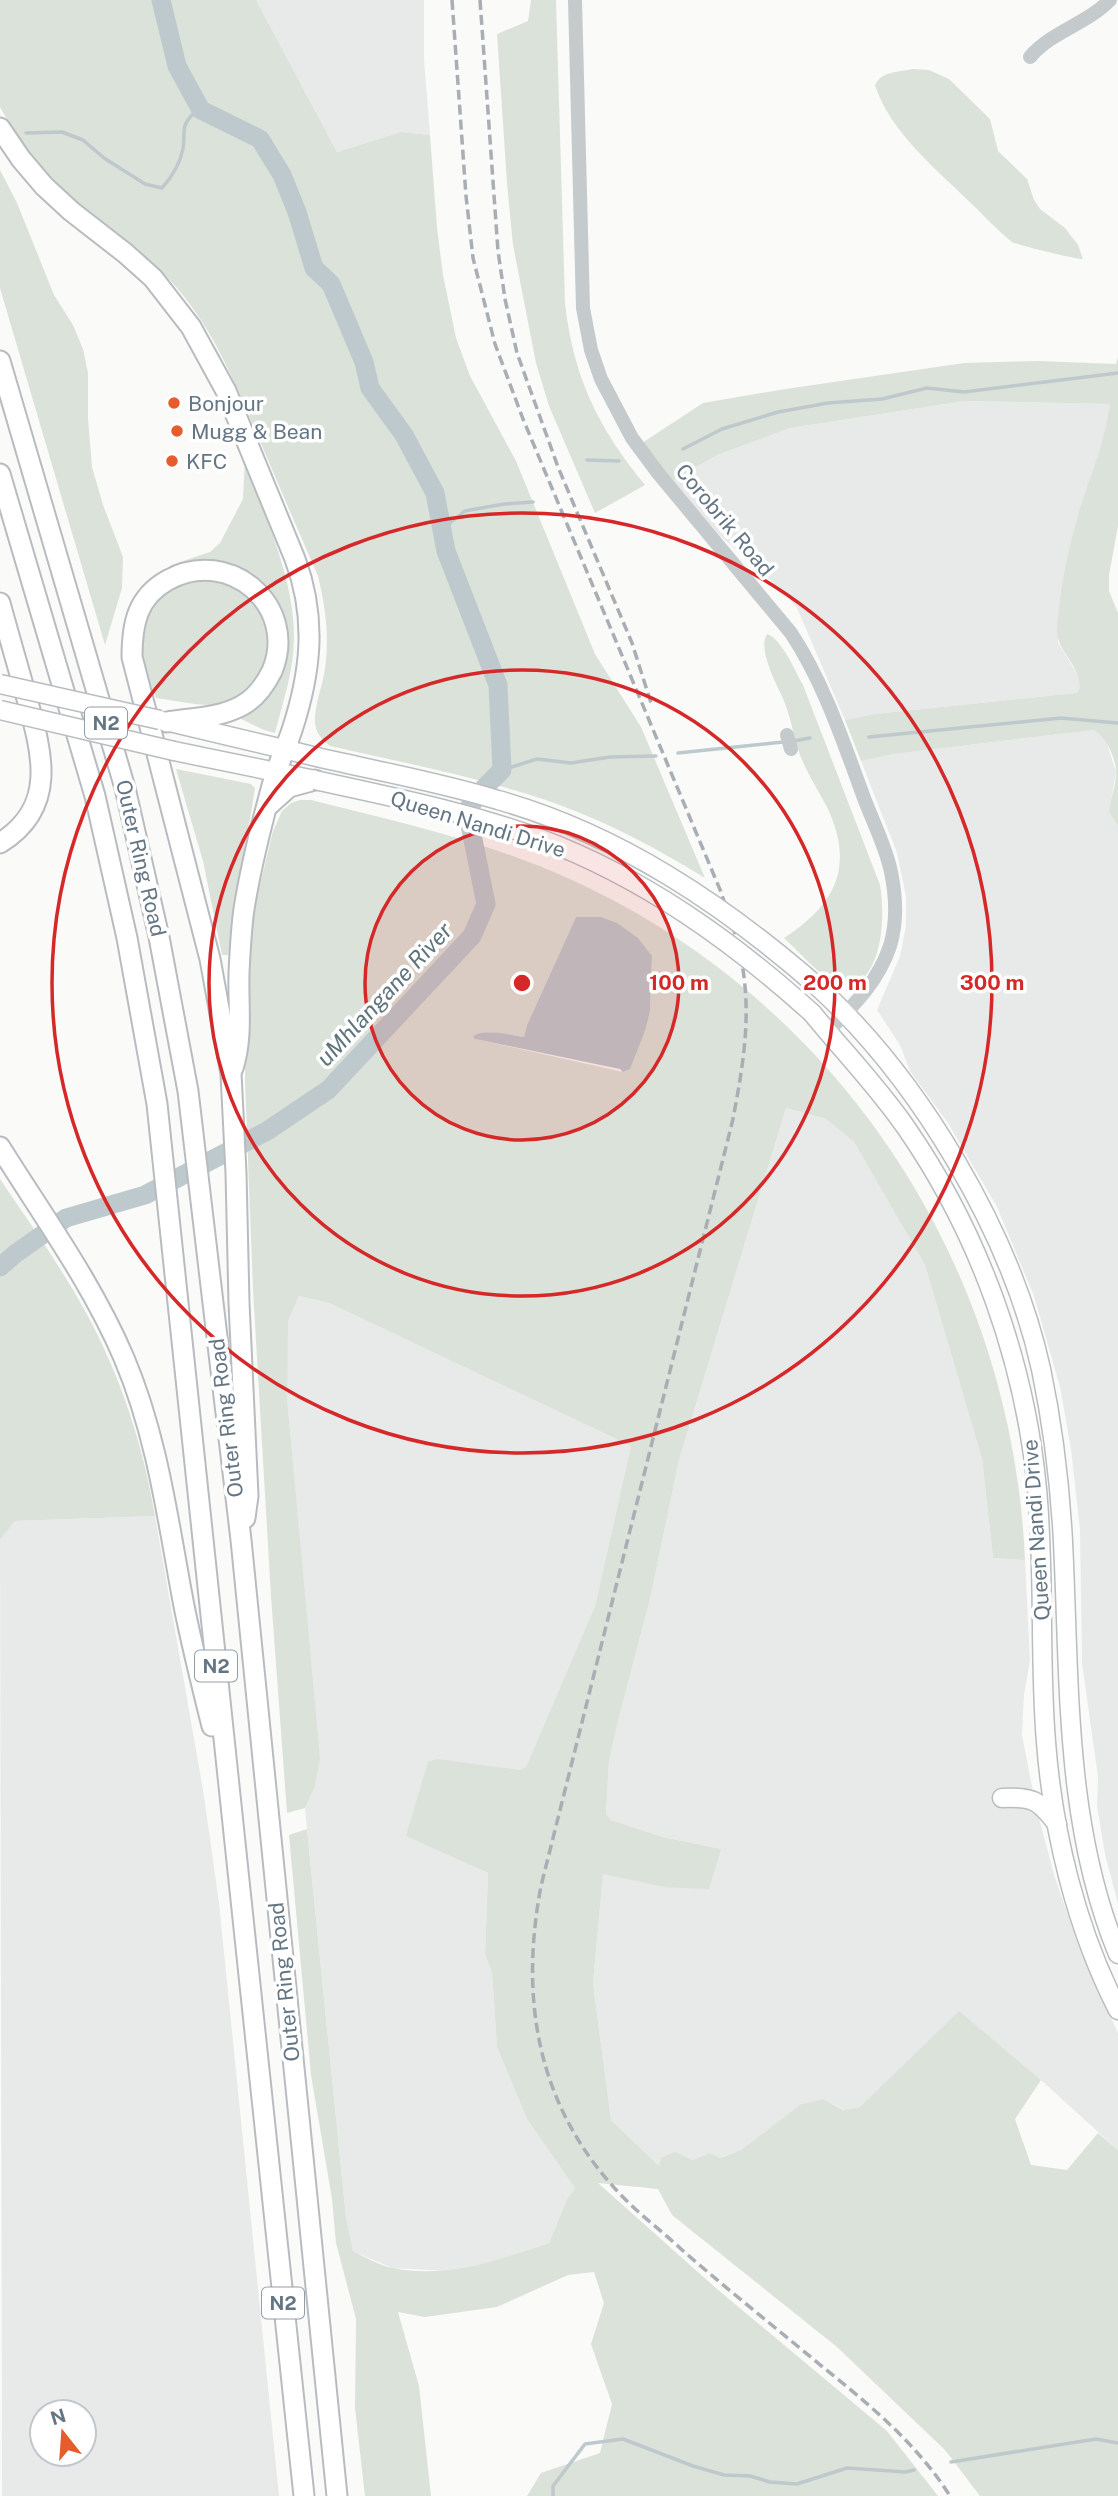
<svg xmlns="http://www.w3.org/2000/svg" width="1118" height="2496" font-family="'Public Sans',sans-serif">
<style>
.built{fill:#e8e9e9;fill-rule:evenodd}
.green{fill:#dbe2d9;fill-rule:evenodd}
.water{fill:#bec9cd}
.lines{fill:none;stroke-linecap:round;stroke-linejoin:round}
.stream{stroke:#bec9cd;stroke-width:3.5}
.river{stroke:#bec9cd;stroke-width:19}
.major-casing{stroke:#b9bdc1;stroke-width:21}
.highway-casing{stroke:#b8bcc0;stroke-width:23}
.minor{stroke:#c5cacd;stroke-width:14}
.major{stroke:#fff;stroke-width:18}
.highway{stroke:#fff;stroke-width:19}
.rail{stroke:#a8aeb4;stroke-width:3.5;stroke-dasharray:10 5;stroke-linecap:butt}
.major-bridge-casing{stroke:#b9bdc1;stroke-width:21;stroke-linecap:butt}
.major-bridge{stroke:#fff;stroke-width:18}
.ring{fill:none;stroke:#d62828;stroke-width:3.5}
.poi-dot{fill:#e65c2c;stroke:#fff;stroke-width:2.5}
.labels{text-anchor:middle;dominant-baseline:central;stroke-width:7;stroke-linejoin:round;paint-order:stroke}
.shield{fill:#fff;stroke:#929ea8;stroke-width:2}
.shield-label{font-size:19px;font-weight:bold;fill:#647583}
.poi-label{font-size:21px;fill:#647583;stroke:#fff;text-anchor:start}
.street-label{font-size:21px;fill:#647583;stroke:#fff}
.water-label{font-size:23px;font-style:italic;fill:#5f747c;stroke:#fff}
.centre{fill:#d62828;stroke:#fff;stroke-width:3.5}
.ring-label{font-size:21px;text-anchor:middle;font-weight:bold;fill:#d62828;stroke:#fff;stroke-width:7;stroke-linejoin:round;paint-order:stroke}
</style>
<rect width="100%" height="100%" fill="#fafaf8"/>
<g class="built">
<path d="M256 0H424V59L430 135 401 132 337 152Z"/>
<path d="M965 401 1110 404 1107 427 1079 514 1058 615V643L1080 678 1079 690 1076 693 875 714 845 720 797 608 780 589 718 534 673 481 715 456 790 428Z"/>
<path d="M1094 730 1102 735 1107 743 1116 772 1109 812 1118 826V1904L1105 1854 1097 1806 1098 1777 1082 1663 1080 1530 1071 1449 1060 1387 1034 1296 997 1207 948 1123 910 1071 900 1045 877 1010 900 956 906 926V896L897 853 861 761 894 754Z"/>
<path d="M786 1108 826 1119 854 1142 925 1265 982 1459 993 1558 1025 1560 1030 1661 1024 1694 1022 1735 1036 1807 1055 1878 1079 1947 1118 2033V2150L1041 2080 959 2012 859 2109 844 2110 823 2099 801 2104 741 2150 719 2158 710 2153 692 2160 660 2167 611 2120 593 1983 603 1873 664 1887 721 1849 663 1837 611 1820 606 1814 609 1761 618 1721 650 1599 679 1460Z"/>
<path d="M299 1296 329 1303 631 1446 595 1606 526 1767 407 1836 488 1873 485 1954 492 1973 497 2047 527 2119 575 2188 567 2199 549 2243 500 2260 447 2271 392 2268 353 2251 346 2218 305 1808 314 1789 304 1589 287 1397 286 1349 288 1321Z"/>
<path d="M155 1516 204 1796 219 1903 279 2496H2L0 1540 15 1521ZM42 2412H84V2454H42Z"/>
</g>
<g class="green">
<path d="M0 0H256L337 152 401 132 430 135 437 228 443 275 456 338 470 376 516 461 595 654 641 727 705 878C658 849 609 823 557 804 484 778 405 763 330 746 322 740 316 733 315 723 314 708 321 690 324 675 330 641 326 609 318 576 297 528 277 481 257 434 235 384 216 335 181 293 156 262 124 241 93 216 55 187 23 149 0 107Z"/>
<path d="M531 0H556L565 303C573 376 598 428 645 485L595 513 549 406 536 363 513 245 507 183 497 34 528 21Z"/>
<path d="M913 69 929 70 949 79 990 119 998 151 1027 179 1034 200 1040 209 1065 228 1078 245 1083 259C1079 260 1016 245 1012 242 998 231 985 217 973 205 939 172 889 131 875 85 882 71 899 72 913 69Z"/>
<path d="M0 170 17 203 54 295 73 325 83 349 88 373V418L92 467 103 505 123 557 122 588 105 645 0 288Z"/>
<path d="M1118 357V526L1109 575V591L1118 613V826L1109 812C1110 799 1116 787 1116 773 1116 758 1107 738 1094 730L894 754 861 761 845 720 875 714 1076 693 1079 690C1083 665 1055 652 1057 628 1060 589 1068 549 1079 512 1090 476 1105 442 1110 404L965 401 790 428 715 456 673 481 642 443 703 403 779 390 964 363 1039 361 1116 364Z"/>
<path d="M245 457C263 512 295 580 294 638 294 670 283 702 275 733L264 730 239 718C319 677 295 560 205 561 189 562 174 570 159 576L171 565 210 552 220 543 243 499Z"/>
<path d="M194 580C206 580 219 580 231 585 281 608 278 684 225 703 209 709 175 700 156 698 151 685 145 671 142 657 133 618 159 591 194 580Z"/>
<path d="M767 634C782 639 795 671 803 685L880 885C885 914 884 970 853 986 830 990 801 953 784 938 836 904 855 866 827 807 818 790 807 773 800 755 793 734 790 713 781 694 774 680 758 647 767 634Z"/>
<path d="M176 769 251 784 255 788 228 955H222L203 861Z"/>
<path d="M300 800H311C400 822 489 842 572 880 841 1003 1012 1266 1025 1560L993 1558 982 1459 925 1265 854 1142 826 1119 786 1108 679 1460 650 1599 618 1721 609 1761 606 1814 611 1820 663 1837 721 1849 709 1889 664 1887 603 1874 593 1983 611 2120 659 2166 661 2158 675 2152 692 2160 710 2153 720 2158 741 2150 801 2104 823 2099 843 2110 859 2108 959 2011 1041 2080 1015 2119 1031 2165 1067 2170 1098 2133 1118 2150V2496H980L945 2450 837 2347 672 2215 658 2189 598 2183 717 2289 887 2431 938 2496H527L541 2473 600 2453 612 2404 591 2344 604 2303 594 2272 568 2275 497 2307 425 2317 398 2312 419 2386 431 2496H365L355 2408 356 2319 336 2243 332 2199 311 2075 289 1835 307 1829 346 2218 353 2251C365 2257 380 2266 393 2268 446 2279 499 2260 549 2243L567 2199 575 2188 527 2119 497 2047 492 1973 485 1954 488 1873 406 1836 428 1762 437 1759 520 1770 526 1767 595 1606 631 1446 329 1303 299 1296 288 1321 287 1397 320 1759 314 1789 305 1808 287 1813 271 1596 253 1290 245 1080V1013L252 918 273 831 282 811 291 803ZM576 917 652 956 650 1011 646 1028 623 1072 475 1039 489 1032 524 1037 527 1025Z"/>
<path d="M0 1179C29 1222 59 1264 84 1309 120 1374 143 1444 155 1516L15 1521 0 1540Z"/>
</g>
<path class="water" d="M576 917H601L617 923 638 938 652 956 650 1011 646 1028 630 1069 623 1072 620 1069 475 1039 473 1036C488 1028 508 1035 524 1037L527 1025Z"/>
<g class="lines">
<g class="stream">
<path d="M26 133 62 132 83 140 104 158 145 184 162 188C171 178 180 163 183 149 186 129 179 127 197 110L214 116"/>
<path d="M683 449 722 429 778 412 828 403 882 399 927 388 964 392 1118 373"/>
<path d="M587 460 619 461"/>
<path d="M445 546 446 526 465 511 504 504 533 502"/>
<path d="M869 737 1061 718 1118 723"/>
<path d="M794 741 810 738"/>
<path d="M678 753 783 742"/>
<path d="M502 770 537 759 571 763 610 757 656 756"/>
<path d="M951 2462 1096 2439 1118 2443"/>
<path d="M553 2496V2486L585 2444 623 2439 693 2466 724 2475 750 2476 770 2482 797 2484 847 2468 905 2472 914 2470"/>
</g>
<path class="river" d="M0 1267 15 1254 66 1218 145 1195 267 1131 328 1090 472 936 486 904 467 810 484 788 502 770 498 685 446 551 435 493 404 435 370 388 364 362 331 284 314 268 297 212 282 175 260 139 201 110 177 66 161 0"/>
<defs>
<g id="major">
<path d="M174 723 317 757"/>
<path d="M174 751 315 780"/>
<path d="M817 986C920 1080 1011 1233 1041 1369 1053 1426 1060 1485 1063 1542 1070 1680 1064 1824 1118 1954"/>
<path d="M812 1013C844 1052 879 1088 907 1129 980 1235 1025 1362 1037 1489 1045 1573 1039 1658 1046 1742 1053 1833 1076 1928 1118 2010"/>
<path d="M1002 1798C1033 1797 1038 1799 1057 1824"/>
</g>
<g id="highway">
<path d="M0 128 21 159 44 186 71 211 125 253 153 278 191 327 226 391 295 559C317 618 311 672 292 730 287 745 280 760 275 775 263 818 251 865 244 909 241 930 240 952 239 973 238 1005 243 1037 233 1068"/>
<path d="M0 361 125 788 159 937 188 1091 241 1540 337 2496"/>
<path d="M0 474 95 796 127 938 157 1104 304 2496"/>
<path d="M0 603C8 633 17 663 25 692 41 749 60 806 0 843"/>
<path d="M167 722C192 718 219 718 241 706 255 699 265 685 272 671 299 606 229 546 168 580 137 597 132 624 132 657L210 959 231 1074 236 1173 239 1303 248 1496 245 1518"/>
<path d="M269 805 289 787 315 780"/>
<path d="M0 1147C43 1216 92 1283 124 1358 158 1438 168 1522 184 1606 192 1646 202 1686 212 1726"/>
</g>
</defs>
<use href="#major" class="major-casing"/>
<use href="#highway" class="highway-casing"/>
<g class="minor">
<path d="M575 0 583 308 591 350 601 379 632 438 658 473 791 633C824 683 843 741 864 798 873 822 886 847 891 872 896 896 897 923 890 946 878 982 854 1005 828 1031"/>
<path d="M1030 57C1052 31 1087 24 1110 0"/>
<path d="M787 735 791 749"/>
</g>
<use href="#major" class="major"/>
<use href="#highway" class="highway"/>
<g class="rail">
<path d="M452 0 466 196 473 258 495 344 523 419 721 892C727 911 735 930 739 949 753 1009 744 1060 733 1119L541 1886C519 2002 538 2109 622 2196 640 2215 662 2231 681 2249 728 2290 776 2328 824 2368 870 2405 918 2445 950 2496"/>
<path d="M480 0 498 251 505 299 517 353 558 467 632 643 652 706"/>
</g>
<defs>
<g id="major-bridge">
<path d="M0 684 160 720"/>
<path d="M0 710 174 751"/>
<path d="M317 757C377 771 439 782 498 800 619 834 724 905 817 986"/>
<path d="M315 780C391 797 469 812 541 839 644 878 731 940 812 1013"/>
</g>
</defs>
<use href="#major-bridge" class="major-bridge-casing"/>
<use href="#major-bridge" class="major-bridge"/>
</g>
<circle cx="522" cy="983" r="157" fill="#d62828" fill-opacity=".12"/>
<g class="ring">
<circle cx="522" cy="983" r="157"/>
<circle cx="522" cy="983" r="313"/>
<circle cx="522" cy="983" r="470"/>
</g>
<g class="poi-dot">
<circle cx="174" cy="403" r="7"/>
<circle cx="177" cy="431" r="7"/>
<circle cx="172" cy="461" r="7"/>
</g>
<g class="labels">
<g class="shield">
<rect x="85" y="707.5" width="42" height="31" rx="5"/>
<rect x="195" y="1650.5" width="42" height="31" rx="5"/>
<rect x="262" y="2287.5" width="42" height="31" rx="5"/>
</g>
<g class="shield-label">
<text x="106" y="723">N2</text>
<text x="216" y="1666">N2</text>
<text x="283" y="2303">N2</text>
</g>
<g class="poi-label">
<text x="188" y="403">Bonjour</text>
<text x="191" y="431">Mugg &amp; Bean</text>
<text x="186" y="461">KFC</text>
</g>
<g class="street-label">
<text transform="translate(725 520) rotate(50)">Corobrik Road</text>
<text transform="translate(478 824) rotate(17)">Queen Nandi Drive</text>
<text transform="translate(141 858) rotate(77)">Outer Ring Road</text>
<text transform="translate(226 1418) rotate(-97)">Outer Ring Road</text>
<text transform="translate(1036 1530) rotate(-94)">Queen Nandi Drive</text>
<text transform="translate(284 1982) rotate(-96)">Outer Ring Road</text>
</g>
<g class="water-label">
<text transform="translate(384 994) rotate(-47)">uMhlangane River</text>
</g>
</g>
<circle cx="522" cy="983" r="10" class="centre"/>
<g class="ring-label">
<text x="679" y="990">100 m</text>
<text x="835" y="990">200 m</text>
<text x="992" y="990">300 m</text>
</g>
<g transform="translate(63 2433) rotate(343)"><circle r="33" fill="#ffffff" stroke="#c1c8cd" stroke-width="2"/>
<path d="M0-5L12 26L0 18L-12 26Z" fill="#e65c2c"/>
<text y="-10" font-size="19" font-weight="bold" text-anchor="middle" fill="#647583">N</text>
</g>
</svg>
